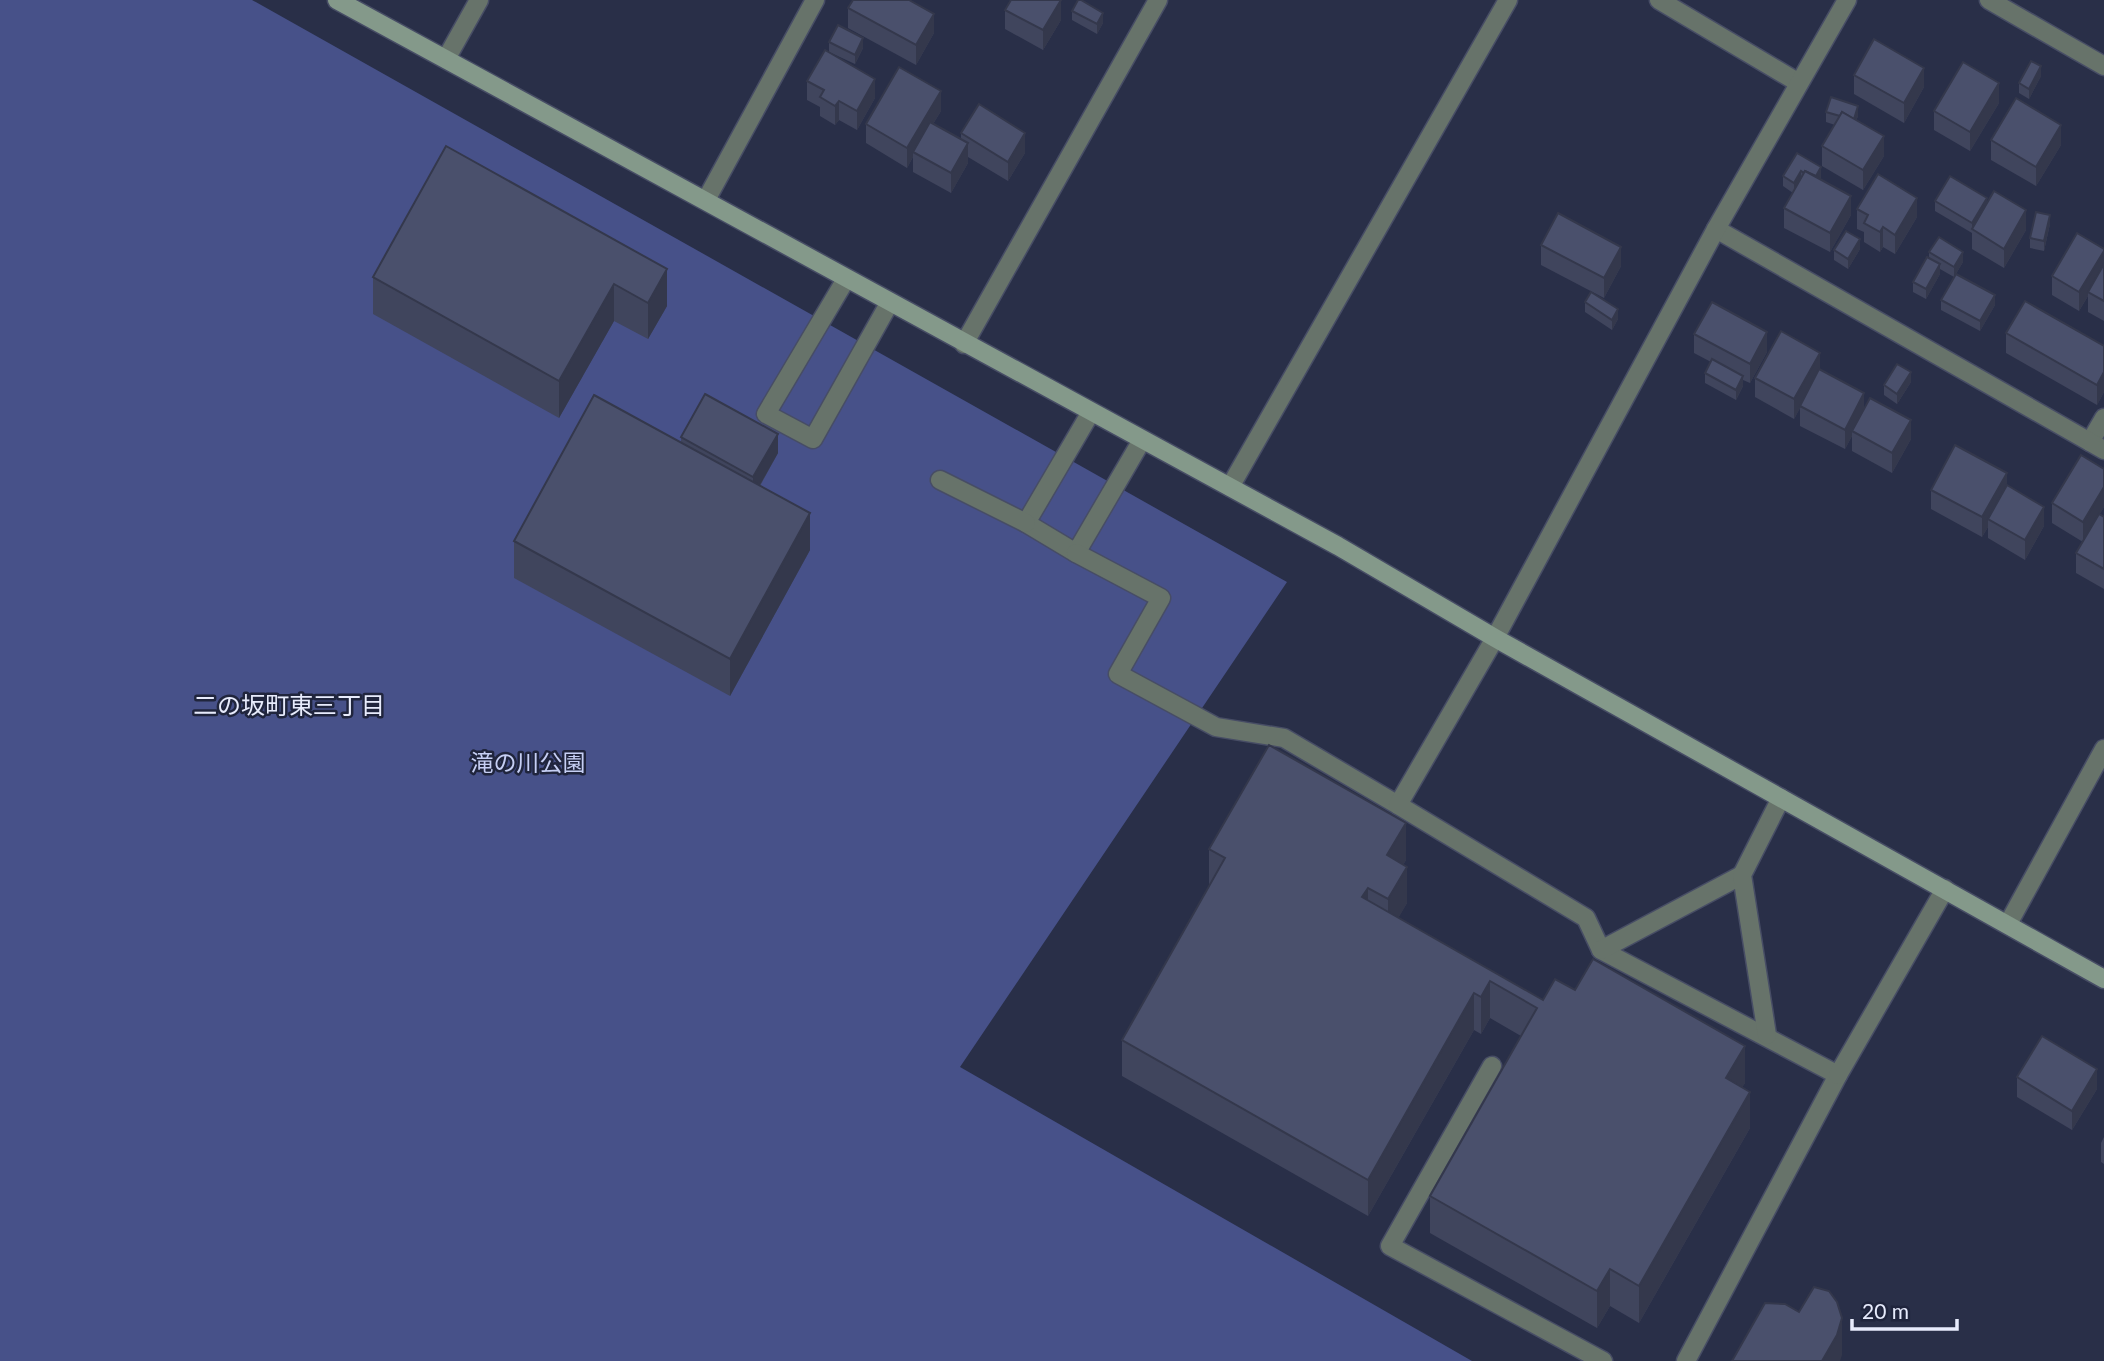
<svg xmlns="http://www.w3.org/2000/svg" width="2104" height="1361" font-family="Lato,'Noto Sans JP',sans-serif">
<style>
.green{fill:#475189}
.lines{fill:none;stroke-linecap:round;stroke-linejoin:round}
.lane-casing{stroke:#474d65;stroke-width:21}
.street-casing{stroke:#474d65;stroke-width:21}
.secondary-casing{stroke:#474d65;stroke-width:21}
.lane{stroke:#67736a;stroke-width:18}
.street{stroke:#67736a;stroke-width:18}
.secondary{stroke:#84998a;stroke-width:18}
.wall{fill:#40455d}
.shaded-wall{fill:#34384c}
.building{fill:#4a506c;stroke:#34384c;stroke-width:2}
.labels{text-anchor:middle;dominant-baseline:central;stroke-width:5;stroke-linejoin:round;paint-order:stroke}
.park-label{font-size:23px;fill:#c6cff4;stroke:#20253d}
.neighbourhood-label{font-size:24px;fill:#e7ebfc;stroke:#20253d}
</style>
<rect width="100%" height="100%" fill="#292f48"/>
<path class="green" d="M0 0H252L1287 582 960 1067 1472 1361H0Z"/>
<g class="lines">
<defs>
<g id="lane">
<path d="M846 279 766 414 813 439 890 302"/>
<path d="M1091 412 1026 523 1076 553 1142 440"/>
<path d="M2090 442 2104 418"/>
<path d="M940 480 1026 523"/>
<path d="M1076 553 1161 598 1118 674 1216 727 1284 738 1398 805"/>
<path d="M1495 638 1398 805 1586 918 1601 950 1838 1075 1686 1361"/>
<path d="M1601 950 1742 875"/>
<path d="M1767 1035 1742 875 1781 798"/>
<path d="M1492 1066 1390 1246 1603 1361"/>
<path d="M1838 1075 1945 889"/>
</g>
<g id="street">
<path d="M1659 0 1799 83"/>
<path d="M1989 0 2104 66"/>
<path d="M446 59 479 0"/>
<path d="M706 200 815 0"/>
<path d="M1716 229 2104 450"/>
<path d="M964 344 1158 0"/>
<path d="M1230 487 1508 0"/>
<path d="M1495 638 1716 229 1847 0"/>
<path d="M2008 924 2104 749"/>
</g>
<path id="secondary" d="M337 0 1338 546 1495 638 2104 979"/>
</defs>
<use href="#lane" class="lane-casing"/>
<use href="#street" class="street-casing"/>
<use href="#secondary" class="secondary-casing"/>
<use href="#lane" class="lane"/>
<use href="#street" class="street"/>
<use href="#secondary" class="secondary"/>
</g>
<g class="wall">
<path d="M848 8 934 33 916 65 848 28Z"/>
<path d="M1005 10 1061 20 1043 50 1005 29Z"/>
<path d="M1072 11 1103 23 1097 34 1072 20Z"/>
<path d="M829 42 863 48 855 64 829 52Z"/>
<path d="M1854 75 1924 87 1904 123 1854 94Z"/>
<path d="M2041 76 2029 99 2019 93V83Z"/>
<path d="M807 81 875 98 857 130 839 120 835 125 820 116V107L807 100Z"/>
<path d="M1999 103 1970 151 1934 130V111Z"/>
<path d="M941 111 933 124 961 140V133L1025 153 1008 181 968 157V163L951 193 913 172V157L907 168 866 143V124Z"/>
<path d="M1826 112 1858 116 1856 121 1884 156 1863 190 1822 166V146L1835 125 1826 122Z"/>
<path d="M1991 140 2061 145 2036 186 1991 160Z"/>
<path d="M446 146 667 306 648 339 614 321 559 418 373 314V277Z"/>
<path d="M1797 153 1821 177 1820 179 1851 215 1830 252 1784 228V208L1793 193 1783 186V176Z"/>
<path d="M1935 201 1987 203 2026 230 2004 268 1972 249V233L1935 211Z"/>
<path d="M1857 209 1917 217 1895 254 1883 247 1880 252 1864 242V232L1857 229Z"/>
<path d="M2050 224 2044 251 2030 248V238Z"/>
<path d="M1541 245 1621 266 1604 298 1541 265Z"/>
<path d="M1860 249 1848 269 1834 260V250Z"/>
<path d="M2104 249V321L2088 312V296L2079 311 2052 295V276Z"/>
<path d="M1929 252 1963 262 1954 277 1940 269V274L1926 299 1913 292V282L1929 258Z"/>
<path d="M1941 300 1995 305 1980 331 1941 310Z"/>
<path d="M1585 302 1618 319 1612 330 1585 312Z"/>
<path d="M2006 333 2104 346V392L2097 405 2006 353Z"/>
<path d="M1694 334 1767 352 1750 383 1743 380V386L1736 400 1705 383V373L1711 362 1694 353Z"/>
<path d="M1755 378 1864 409 1911 439 1892 473 1852 451V436L1845 449 1800 426V408L1794 419 1755 397Z"/>
<path d="M1911 382 1897 404 1884 395V385Z"/>
<path d="M681 437 778 453 760 486 810 550 730 696 514 578V541L681 442Z"/>
<path d="M2104 469V507L2099 515 2104 517V589L2076 573V553L2083 542 2052 523V503Z"/>
<path d="M2007 486 2044 526 2025 560 1988 538V527L1982 537 1931 509V490Z"/>
<path d="M1209 849 1406 860 1403 865 1407 903 1398 918 1543 1000 1745 1083 1742 1087 1750 1128 1639 1323 1610 1306 1597 1328 1430 1233V1196L1521 1036 1490 1018 1481 1034 1474 1030 1368 1216 1122 1076V1040L1209 886Z"/>
<path d="M2017 1077 2097 1089 2072 1130 2017 1097Z"/>
<path d="M2104 1137V1164L2101 1162V1143Z"/>
</g>
<g class="shaded-wall">
<path d="M1061 0V20L1043 50V30Z"/>
<path d="M1103 13V23L1097 34V24Z"/>
<path d="M934 14V33L916 65V45Z"/>
<path d="M863 38V48L855 64V55Z"/>
<path d="M2041 66V76L2029 99V89Z"/>
<path d="M1924 68V87L1904 123V103Z"/>
<path d="M875 79V98L857 130V111Z"/>
<path d="M1999 83V103L1970 151V132Z"/>
<path d="M941 91V111L915 153 913 152V157L907 168V148Z"/>
<path d="M839 101V120L835 125V106Z"/>
<path d="M1858 106V116L1853 131V121Z"/>
<path d="M2061 125V145L2036 186V167Z"/>
<path d="M1025 133V153L1008 181V162Z"/>
<path d="M1884 136V156L1863 190V170Z"/>
<path d="M968 143V163L951 193V173Z"/>
<path d="M1821 167V177L1814 189V179Z"/>
<path d="M1801 171V181L1794 193V183Z"/>
<path d="M1851 196V215L1830 252V233Z"/>
<path d="M1917 198V217L1895 254V235Z"/>
<path d="M1987 198V208L1972 230V223Z"/>
<path d="M2026 210V230L2004 268V249Z"/>
<path d="M2050 215V224L2044 251V241Z"/>
<path d="M1883 227V247L1880 252V232Z"/>
<path d="M1860 239V249L1848 269V259Z"/>
<path d="M1621 247V266L1604 298V278Z"/>
<path d="M2104 251V271L2088 292V296L2079 311V292Z"/>
<path d="M1963 252V262L1954 277V267Z"/>
<path d="M1940 264V274L1926 299V289Z"/>
<path d="M667 269V306L648 339V303Z"/>
<path d="M614 284V321L559 418V381Z"/>
<path d="M1995 295V305L1980 331V321Z"/>
<path d="M1618 309V319L1612 330V320Z"/>
<path d="M1767 332V352L1750 383V364Z"/>
<path d="M1820 353V373L1794 419V399Z"/>
<path d="M1911 372V382L1897 404V394Z"/>
<path d="M2104 372V392L2097 405V385Z"/>
<path d="M1743 376V386L1736 400V390Z"/>
<path d="M1864 393V412L1852 431V436L1845 449V430Z"/>
<path d="M1911 420V439L1892 473V453Z"/>
<path d="M778 434V453L753 497V477Z"/>
<path d="M2007 473V492L1988 519V527L1982 537V517Z"/>
<path d="M2104 487V507L2083 542V522Z"/>
<path d="M2044 507V526L2025 560V540Z"/>
<path d="M810 513V550L730 696V659Z"/>
<path d="M1406 823V860L1387 892V855Z"/>
<path d="M1407 867V903L1388 936V899Z"/>
<path d="M1368 888V925L1362 897Z"/>
<path d="M1490 981V1018L1481 1034V997Z"/>
<path d="M1474 993V1030L1368 1216V1180Z"/>
<path d="M1745 1046V1083L1726 1115V1078Z"/>
<path d="M2097 1069V1089L2072 1130V1111Z"/>
<path d="M1750 1092V1128L1639 1323V1286Z"/>
<path d="M1610 1269V1306L1597 1328V1291Z"/>
<path d="M1842 1318V1355L1840 1361H1822Z"/>
</g>
<g class="building">
<path d="M853 0H909L934 14 916 45 848 8Z"/>
<path d="M1011 0H1061L1043 30 1005 10Z"/>
<path d="M1078 0H1081L1103 13 1097 24 1072 11Z"/>
<path d="M838 25 863 38 855 55 829 42Z"/>
<path d="M1874 39 1924 68 1904 103 1854 75Z"/>
<path d="M825 50 875 79 857 111 839 101 835 106 820 97 824 90 807 81Z"/>
<path d="M2031 61 2041 66 2029 89 2019 83Z"/>
<path d="M1963 62 1999 83 1970 132 1934 111Z"/>
<path d="M899 67 941 91 907 148 866 124Z"/>
<path d="M1831 97 1858 106 1854 119 1842 112 1840 116 1826 112Z"/>
<path d="M2016 98 2061 125 2036 167 1991 140Z"/>
<path d="M979 104 1025 133 1008 162 961 133Z"/>
<path d="M1842 112 1884 136 1863 170 1822 146Z"/>
<path d="M930 122 968 143 951 173 913 152Z"/>
<path d="M446 146 667 269 648 303 614 284 559 381 373 277Z"/>
<path d="M1797 153 1821 167 1816 176 1805 171 1804 173 1801 171 1794 183 1783 176Z"/>
<path d="M1805 171 1851 196 1830 233 1784 208Z"/>
<path d="M1878 174 1917 198 1895 235 1883 227 1880 232 1864 223 1868 215 1857 209Z"/>
<path d="M1950 176 1987 198 1972 223 1935 201Z"/>
<path d="M1994 191 2026 210 2004 249 1972 229Z"/>
<path d="M2036 212 2050 215 2044 241 2030 238Z"/>
<path d="M1558 213 1621 247 1604 278 1541 245Z"/>
<path d="M1846 231 1860 239 1848 259 1834 250Z"/>
<path d="M2077 233 2104 249V251L2079 292 2052 276Z"/>
<path d="M1939 237 1963 252 1954 267 1929 252Z"/>
<path d="M1927 257 1940 264 1926 289 1913 282Z"/>
<path d="M2104 264V301L2088 292Z"/>
<path d="M1956 274 1995 295 1980 321 1941 300Z"/>
<path d="M1591 292 1618 309 1612 320 1585 302Z"/>
<path d="M2025 301 2104 346V372L2097 385 2006 333Z"/>
<path d="M1712 302 1767 332 1750 364 1694 334Z"/>
<path d="M1781 331 1820 353 1794 399 1755 378Z"/>
<path d="M1712 359 1743 376 1736 390 1705 373Z"/>
<path d="M1897 364 1911 372 1897 394 1884 385Z"/>
<path d="M1819 369 1864 393 1845 430 1800 406Z"/>
<path d="M705 394 778 434 753 477 681 437Z"/>
<path d="M594 395 810 513 730 659 514 541Z"/>
<path d="M1870 398 1911 420 1892 453 1852 431Z"/>
<path d="M1955 445 2007 473 1982 517 1931 490Z"/>
<path d="M2081 455 2104 469V487L2083 522 2052 503Z"/>
<path d="M2007 485 2044 507 2025 540 1988 519Z"/>
<path d="M2099 514 2104 517V569L2076 553Z"/>
<path d="M1269 745 1406 823 1387 855 1407 867 1388 899 1368 888 1362 897 1543 1000 1555 979 1575 990 1593 959 1745 1046 1726 1078 1750 1092 1639 1286 1610 1269 1597 1291 1430 1196 1537 1008 1490 981 1481 997 1474 993 1368 1180 1122 1040 1225 858 1209 849Z"/>
<path d="M2042 1036 2097 1069 2072 1111 2017 1077Z"/>
<path d="M1814 1287 1829 1291 1837 1302 1842 1318 1837 1335 1822 1361H1732L1765 1303 1785 1304 1799 1312Z"/>
</g>
<g class="labels">
<g class="park-label">
<text x="528" y="762">滝の川公園</text>
</g>
<g class="neighbourhood-label">
<text x="289" y="704">二の坂町東三丁目</text>
</g>
</g>
<path d="M1852 1319v10h105v-10" fill="none" stroke="#e7ebfc" stroke-width="3.5"/>
<text x="1862" y="1319" font-size="21" fill="#e7ebfc" stroke="#20253d" stroke-width="5" paint-order="stroke">20 m</text>
</svg>
